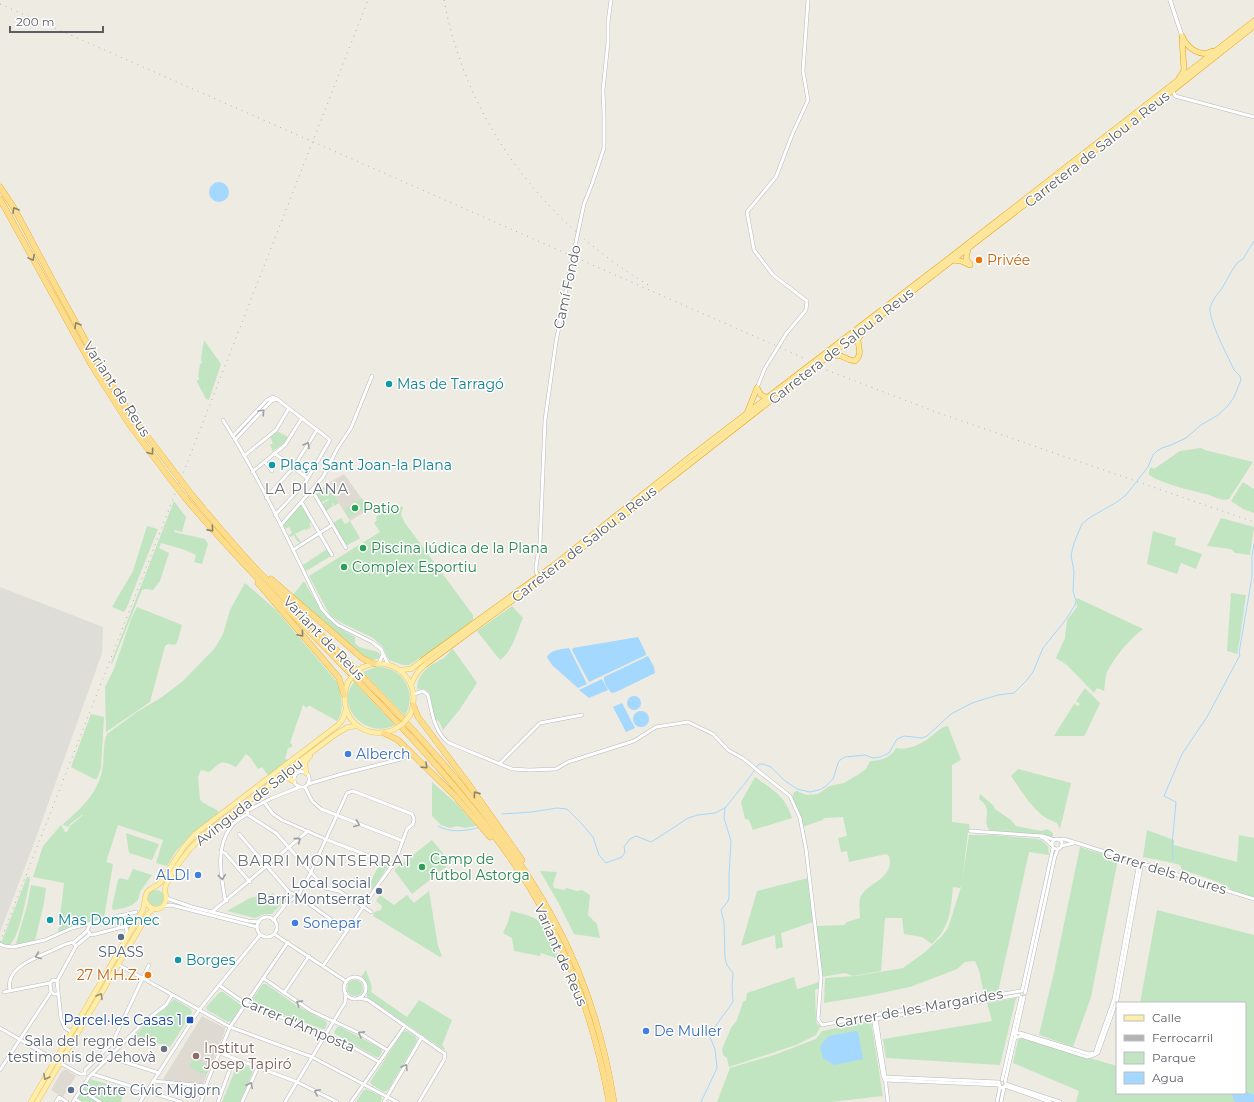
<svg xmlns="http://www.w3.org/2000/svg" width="1254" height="1102" font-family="Montserrat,sans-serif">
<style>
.industrial{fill:#dfddd8}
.education{fill:#dedad1}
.green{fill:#c1e5c0}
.water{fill:#a4d8fe}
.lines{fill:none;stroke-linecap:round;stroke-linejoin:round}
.stream{stroke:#a4d8fe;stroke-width:1}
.minor-casing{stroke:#b6b9bd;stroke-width:4}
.tertiary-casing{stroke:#b6b9bd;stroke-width:4.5}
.primary-casing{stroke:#efc35b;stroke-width:5.5}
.trunk-casing{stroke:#eea003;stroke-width:6}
.motorway-casing{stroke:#eea003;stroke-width:6}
.minor{stroke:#fff;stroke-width:3}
.tertiary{stroke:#fff;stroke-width:3.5}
.primary{stroke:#feeea9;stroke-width:4.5}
.trunk{stroke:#fce69b;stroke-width:5}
.motorway{stroke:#fbdd8d;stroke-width:5.5}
.rail{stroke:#b2b3b4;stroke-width:1;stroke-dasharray:1 5;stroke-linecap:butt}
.minor-bridge-casing{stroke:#b6b9bd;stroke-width:4;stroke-linecap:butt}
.primary-bridge-casing{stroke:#efc35b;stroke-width:5.5;stroke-linecap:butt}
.motorway-bridge-casing{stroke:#eea003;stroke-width:6;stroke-linecap:butt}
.minor-bridge{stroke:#fff;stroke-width:3}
.primary-bridge{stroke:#feeea9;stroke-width:4.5}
.motorway-bridge{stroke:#fbdd8d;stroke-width:5.5}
.oneway{stroke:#8b8570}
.oneway2{stroke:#9d9fa2}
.oneway3{stroke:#94917c}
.food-dot{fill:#e8710a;stroke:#fff;stroke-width:1.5}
.culture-dot{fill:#0f9aa8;stroke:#fff;stroke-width:1.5}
.leisure-dot{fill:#2e9e5b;stroke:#fff;stroke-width:1.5}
.shop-dot{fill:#3f7fe0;stroke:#fff;stroke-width:1.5}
.service-dot{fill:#5c6f8a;stroke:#fff;stroke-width:1.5}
.transit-dot{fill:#1a4fb4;stroke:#fff;stroke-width:1.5}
.worship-dot{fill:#6b7280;stroke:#fff;stroke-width:1.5}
.education-dot{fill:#8d6e63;stroke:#fff;stroke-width:1.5}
.labels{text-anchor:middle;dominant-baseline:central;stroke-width:3;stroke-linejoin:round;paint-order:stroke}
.street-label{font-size:14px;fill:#5b5f64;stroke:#fff}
.food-label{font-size:14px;fill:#c56008;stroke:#fff;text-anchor:start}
.culture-label{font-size:14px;fill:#0d838f;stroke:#fff;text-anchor:start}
.leisure-label{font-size:14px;fill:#27864d;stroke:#fff;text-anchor:start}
.shop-label{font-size:14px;fill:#366cbe;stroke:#fff;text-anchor:start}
.service-label{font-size:14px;fill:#4e5e75;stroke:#fff;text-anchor:end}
.transit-label{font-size:14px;fill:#164399;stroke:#fff;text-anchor:end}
.worship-label{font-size:14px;fill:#5b616d;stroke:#fff;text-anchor:end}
.education-label{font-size:14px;fill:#785e54;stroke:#fff;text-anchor:start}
.neighbourhood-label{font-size:15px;letter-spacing:1px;fill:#6c7176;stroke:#fff}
</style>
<rect width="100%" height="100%" fill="#eeebe3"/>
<path class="industrial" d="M0 587 103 627 102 653 33 846 0 932Z"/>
<g class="education">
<path d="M344 474 369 509 350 521 327 484Z"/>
<path d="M202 1016 225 1028V1031L203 1084 162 1081Z"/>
<path d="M64 1070H67L76 1076 63 1097 51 1090 62 1071Z"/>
</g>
<g class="green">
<path d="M204 340 221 364 209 400 206 399 197 382V380H199V378L198 377 200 364 202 363 201 358Z"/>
<path d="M277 431 288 437 284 443 273 451 270 445 273 443 270 437Z"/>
<path d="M1201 448 1205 450 1253 462 1229 499C1222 502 1212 495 1205 494 1187 489 1165 485 1149 475V471L1151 467 1154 469 1180 451Z"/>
<path d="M1243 482 1254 489V513L1243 509 1231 501Z"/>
<path d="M327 484 339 503 334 506 333 503H332L333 506 326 511 322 504 329 500 328 499 321 503 316 495 324 487 325 489 327 487Z"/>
<path d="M362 498 367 507 349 518 344 510Z"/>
<path d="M174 501 186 517 182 532 175 530 174 532 205 539 208 544 202 564 194 562 196 556C193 551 168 545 161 543L159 548 169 553 160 581 153 590 146 589 142 590 112 664 111 663Z"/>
<path d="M301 505 311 522 309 524 310 525 312 524 310 526 311 528 307 529V531L305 529 295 534 301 542 300 543 297 541 294 535 290 537 289 535 292 533 289 527 285 529 283 524Z"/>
<path d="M390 505 394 510 403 506 401 515 405 523 473 615V620L437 647 409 665H403L389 660 382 646 373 638 340 622 331 616 326 608 309 576 380 532 374 523 377 520 376 517Z"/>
<path d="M341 518 345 524 350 521 360 538 346 546 333 523Z"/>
<path d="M1221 518 1254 527 1250 555 1235 553 1231 549 1207 546Z"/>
<path d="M147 526 158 529 127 607 124 612 112 607 133 571Z"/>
<path d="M1153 531 1176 538 1175 545 1202 554 1196 569 1181 563 1177 574 1147 564Z"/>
<path d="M327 549 331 556 306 571 303 565Z"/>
<path d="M304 581C321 610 325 620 355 637V643L359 647 378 652 380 655 379 658 374 660 364 657 293 595Z"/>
<path d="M245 583 276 610 337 682C341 693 345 712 337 721L310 706H308L307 708 303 705 290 743 292 744V747L288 748 285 759 289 760 268 775 262 767 258 769 250 757 246 754 236 767C219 759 222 762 209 772L201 770 198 777 200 800C205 805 213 807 218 811V813L191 835 176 851 167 866 156 863 163 840 118 825 106 862 113 864 104 918 68 928 58 934 64 883 33 877 43 846 61 825 65 832H67L70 826 83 815H82L70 824 68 827 63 825V824C82 808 100 791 103 765 104 756 103 743 107 734L137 712 162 697 183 681 215 648 223 634 230 610Z"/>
<path d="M1231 593 1246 595 1240 638 1237 654 1227 651Z"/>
<path d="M1077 598 1143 629C1129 640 1115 656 1107 672 1105 678 1105 685 1104 691L1097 688 1094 693 1067 665 1056 658 1065 638 1067 620 1077 607 1076 601Z"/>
<path d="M512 606 523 618C517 631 513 651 500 660L477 631Z"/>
<path d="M137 607 182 625 177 643 174 645 168 644 165 646 150 702 106 732 105 687 114 669 131 619Z"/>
<path d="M453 649 477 683 460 709 443 730 439 721 435 720 430 697 429 693 424 689H417C417 677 425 668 435 663 438 661 441 660 444 658 448 655 449 651 453 649Z"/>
<path d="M376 667C403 666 418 693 405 716L363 672Z"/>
<path d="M354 682 395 725C366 740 334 706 354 682Z"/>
<path d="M1085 688 1100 703 1086 733 1084 736H1054L1074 704 1078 706 1080 704 1076 701Z"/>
<path d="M91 714 104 717 101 768 97 779H94L71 767Z"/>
<path d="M948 726 961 760 952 765V822L969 824 970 831 968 832 962 881 969 835H994L1037 839 1041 840 1048 846 1049 855 1029 852 998 992 984 994 979 970 975 961 965 962 957 969 910 987 867 996 824 1003 825 978 856 976 903 968 924 953 942 936 948 928 962 884 960 888 953 887C951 910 950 927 932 944L922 937 904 934 902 918H885L881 971 853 976 845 973 822 977 816 926 844 925 847 922 860 918C860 912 858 902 861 896 868 882 895 879 889 856L886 854 849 862 847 851 841 852 838 838 847 836 843 817 824 818 823 820 802 827 793 800V796L794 792 797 791 806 795 818 794 830 786 844 783 859 774 866 769 870 761C880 761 892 757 896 748 906 751 922 744 929 738 936 733 940 727 948 726Z"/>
<path d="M1018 769 1071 783 1060 829 1057 823C1053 821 1049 820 1046 818 1031 808 1021 790 1011 776Z"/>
<path d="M755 777C774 791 784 794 792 818L753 830 749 820 745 819 741 802Z"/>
<path d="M432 782 458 805 476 826 465 828 457 826 450 828 441 825 432 816Z"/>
<path d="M980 794 993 805 995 809 1011 820 1016 826 1041 831 1047 829 1053 833V837L989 830C981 818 995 811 979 799Z"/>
<path d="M1147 830 1174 840V845L1237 862 1239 835 1254 838V897L1233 891C1228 884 1192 873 1182 870L1180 865 1173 863 1143 857Z"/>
<path d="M126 833 159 844 152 860 129 853Z"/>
<path d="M432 840 451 863 412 894 394 870Z"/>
<path d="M1080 847 1118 859 1091 997 1073 1047 1039 1035 1054 972Z"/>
<path d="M380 863 388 866 372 890 368 887Z"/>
<path d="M133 869 152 875 140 892 138 900 132 905 124 908 113 910 112 907 118 880 120 878 128 880Z"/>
<path d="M540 871 557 872 553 884 554 888 564 890 567 888 577 891 582 890 590 895 588 915 597 924 600 938 574 934 558 902Z"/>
<path d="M27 877 30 878C28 890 19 941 8 946L1 943Z"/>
<path d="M808 878 813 922 781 933 783 947 776 949 775 935 741 946 757 891Z"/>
<path d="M31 885 46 888 44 903 35 941 17 945 16 943 27 906Z"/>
<circle cx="156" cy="898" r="8"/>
<path d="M429 891 438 946 442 956 440 957 373 916 374 912 381 910 382 906 376 901 380 895 394 905 407 895 414 903Z"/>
<path d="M274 893V896H284V901L272 914H264L255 918 227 911 250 898Z"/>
<path d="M1157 910 1254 935V1102H1076L1079 1091 1013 1063 1018 1040 1022 1038 1117 1066V1093H1245V1003H1140Z"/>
<path d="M511 911C519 913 534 916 540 922 547 929 554 949 559 959L541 953 540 956 514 951 512 938 503 933 508 922Z"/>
<path d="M366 970 372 987 371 992 407 1017 419 1000 452 1020 442 1045 445 1049 444 1050 367 997V985L361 977Z"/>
<path d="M794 977 797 989 820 982 819 988 815 990 816 1021 817 1024 821 1026 816 1035 796 1045 729 1067 727 1058 723 1055 722 1049 731 1028 737 1020 743 1002 746 1000 747 993Z"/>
<circle cx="355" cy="988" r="8"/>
<path d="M263 984H266L297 1006 326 1021 327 1024 325 1029H322L251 1003V1001Z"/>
<path d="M220 992H223L241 1005V1007L232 1021 228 1022 207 1010 206 1007Z"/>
<path d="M1016 998 1000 1065 886 1058 883 1039 992 1021 987 1003Z"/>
<path d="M174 999 191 1009 192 1013 170 1047 134 1036 153 1017 165 1009Z"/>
<path d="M871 1021 883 1096 831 1102H717L730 1068 777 1054 816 1039 822 1031Z"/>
<path d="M337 1027H340L380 1048 382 1051 381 1054 379 1057H376L335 1034 334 1032Z"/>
<path d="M407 1031 416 1037 417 1041 388 1090 384 1092 372 1085 370 1082 403 1032Z"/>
<path d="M193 1058 210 1067 206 1075 189 1067Z"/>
<path d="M238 1063 254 1069 240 1102H222Z"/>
<path d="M90 1079 125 1089 121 1102H75Z"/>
<path d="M366 1089 381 1096 382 1098 381 1102H356L363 1091Z"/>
</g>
<g class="water">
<circle cx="219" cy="192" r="10"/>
<path d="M638 637 645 651 646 655 589 682 572 650 573 648Z"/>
<path d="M569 648 587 684 578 688 552 665 547 657C550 650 562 649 569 648Z"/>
<path d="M648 656 654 667 655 673 616 692 612 693C608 690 603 681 604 677Z"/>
<path d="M602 679 608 690 589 698 579 690Z"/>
<circle cx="634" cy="703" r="7"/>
<path d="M622 703 635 728 626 732 613 707Z"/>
<circle cx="641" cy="719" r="8"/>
<path d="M856 1031 858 1032 863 1059 834 1065 823 1058 820 1046 829 1036Z"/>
<path d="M1245 1091 1254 1095V1102H1235L1233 1098 1232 1093H1245Z"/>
</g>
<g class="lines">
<g class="stream">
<path d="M502 814 532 812 557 808 567 809 582 824 593 837 599 855 606 863 622 857 625 852 624 847 630 839 636 836 651 842 670 830 688 818 698 815 715 813 725 808 746 782 759 764H763L771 767 784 780 797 789 810 792 819 790 825 787 833 779 838 763 840 760 845 757 865 755 873 758 880 757 889 753 897 739 904 736 922 738 927 736 951 714 972 703 998 695 1014 693 1027 680 1033 672 1043 648 1067 618 1075 605 1076 601 1073 591 1074 572 1071 555 1074 543 1082 524 1089 518 1117 502 1126 495 1148 467 1153 455 1157 451 1162 448 1171 445 1186 438 1201 425 1218 415 1227 407 1234 397 1241 380 1240 376 1234 370C1228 356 1209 322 1210 308 1210 305 1218 292 1221 290L1233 269 1238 262 1243 259 1254 241"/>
<path d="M438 826C450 833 464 831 478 828"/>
<path d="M1173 860 1172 845 1176 802 1164 796 1182 754 1207 717 1240 655 1239 653 1252 577V556L1254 543"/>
<path d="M701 1102 717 1068 715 1049 709 1035 733 1002 732 986 733 973 727 965 725 958 724 922 721 910 728 901 729 897V876L731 841 724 818 725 808"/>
</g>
<defs>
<g id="minor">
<path d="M1174 93 1175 96 1254 117"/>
<path d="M580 223 584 204 592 184 604 148V115L603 90 608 42V22L611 0"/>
<path d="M786 334 806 310 807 301 773 275 754 250 747 212 776 177 792 135 808 100 803 71 808 0"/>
<path d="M757 388 765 368 772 357"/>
<path d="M223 420C261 480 291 546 322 609L329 617 338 625 372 642 381 649 388 664"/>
<path d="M233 436 267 400 273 397 277 399 271 401 235 440"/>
<path d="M274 453 307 478"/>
<path d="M244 456 276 430 289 408"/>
<path d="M265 462 272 471"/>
<path d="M252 472 285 445 302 418"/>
<path d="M312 490 346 548"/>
<path d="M266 498 293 468 317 430"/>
<path d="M302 503 332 555"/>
<path d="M275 515 305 483 330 440 277 399"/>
<path d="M281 525 323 477 337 449 351 428 372 376"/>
<path d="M293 550 332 525"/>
<path d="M538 576 536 571V566L540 543 545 420 556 342 570 270"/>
<path d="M379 663 383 654"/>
<path d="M414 694 423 691 428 695C432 712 434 732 449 743L512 769 529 770 556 769 568 762 634 741 656 727 688 722 713 734 728 750 744 759 757 770 790 796 800 818 806 849 821 977 818 1019 822 1025 880 1014 1021 991"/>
<path d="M500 763 540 723 582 715"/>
<path d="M300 787 295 784C289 767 315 768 308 784"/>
<path d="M305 787 312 801 321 809 403 841"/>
<path d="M264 802 273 814 282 820 325 839 393 865"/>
<path d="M970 831 1043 836 1055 840"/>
<path d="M239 834 289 892 298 896 347 931"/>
<path d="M1041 837 1045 839 1052 845"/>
<circle cx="1057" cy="844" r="5"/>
<path d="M1058 840 1064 839 1254 899"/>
<path d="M1061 846 1074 843"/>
<path d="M221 852 225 853 250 882"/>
<path d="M298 896 311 872 347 793 353 791 412 814 414 819 413 824 407 829 395 862 380 882 323 966"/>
<path d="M166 898 192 907 248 921 259 922"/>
<path d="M227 901 225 899C221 876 215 847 231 827 235 821 242 817 248 814"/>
<path d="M287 903 288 891"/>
<path d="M163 906 171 905 257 927"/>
<path d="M212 912 308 831"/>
<path d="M371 912 339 891 325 888 276 833 248 815 247 811 272 798 300 787H305L308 784 342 774 405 758"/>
<path d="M120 915 123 928"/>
<circle cx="267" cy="927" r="10"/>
<path d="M273 920 287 903 297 896"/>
<path d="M90 934 92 935 134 924"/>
<path d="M274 934 347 982"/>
<path d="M125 937 127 932 126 927"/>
<path d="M0 944 4 946 13 947 45 940 72 928 136 912"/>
<path d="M76 946 73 943 87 931 91 922"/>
<path d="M119 965 230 1027 312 1057 397 1102"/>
<circle cx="355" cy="988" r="11"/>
<path d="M263 978 311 1011 361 1034 387 1050"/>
<path d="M57 981 76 946 90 934 89 932 87 931"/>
<path d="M57 981 61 1019 65 1028 70 1031"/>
<path d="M50 983 51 992 54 994H57"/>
<path d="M219 985 246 1004 326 1034 351 1046 379 1062"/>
<path d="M10 990C5 968 35 958 51 951 58 948 66 943 74 942"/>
<path d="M1022 991 1053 848"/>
<path d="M4 992 50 983 53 980 57 981"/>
<path d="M284 993 309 956"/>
<path d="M1025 993 1055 856 1058 849"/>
<path d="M359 998 368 1000 445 1054 444 1060 419 1102"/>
<path d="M873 1017 883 1076 885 1080"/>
<path d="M876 1018 885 1077 888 1102"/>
<path d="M876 1019 1019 995"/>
<path d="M0 1028 55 1060"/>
<path d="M1013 1033H1020L1089 1054 1095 1053 1114 999 1139 862"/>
<path d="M1015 1038 1021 1036 1087 1057 1092 1056 1098 1053 1117 1000 1141 867 1139 862"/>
<path d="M220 1053 297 1082 337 1102"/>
<path d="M109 1057 159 1073"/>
<path d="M60 1063 80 1074H85"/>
<path d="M0 1070 51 992"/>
<path d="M85 1074V1070L109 1046 114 1039 149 965"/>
<path d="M92 1074 181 1102"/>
<path d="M885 1077 999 1082"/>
<path d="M885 1080 999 1085"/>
<path d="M1002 1080 1021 997"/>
<path d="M153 1081 206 1086"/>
<path d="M1005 1082 1024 997"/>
<path d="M1006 1084 1060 1102"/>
<path d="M1005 1086 1050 1102"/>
<path d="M1000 1087 1003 1088 1006 1085"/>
<path d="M81 1090 100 1102"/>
<path d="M75 1099 80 1102"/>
<path d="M56 1102 59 1097 67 1102"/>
<path d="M73 1102 89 1077 145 1021 166 1005 172 995"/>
<path d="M140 1102 199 1010 260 935"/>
<path d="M201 1102 208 1080 230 1027 288 942"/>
<path d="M218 1102 234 1058"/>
<path d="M242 1102 258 1067"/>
<path d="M285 1102 341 1009 345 1003 346 993"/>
<path d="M351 1102 405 1026"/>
<path d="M384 1102 422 1037"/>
<path d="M997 1102 1000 1087 999 1083"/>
<path d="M1001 1102 1004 1087"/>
</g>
<path id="tertiary" d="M1170 0 1182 36"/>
<g id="primary">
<path d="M363 667C395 653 424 684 410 715"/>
<path d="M400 670 411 669 423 660"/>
<path d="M348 682C335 713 361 742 393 730"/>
<path d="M411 685C414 676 418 670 426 664"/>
<path d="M306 773 305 762 310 756"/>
<path d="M280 780 286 777 293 781"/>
<path d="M146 902C150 910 161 912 165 903 168 897 163 891 166 885 171 874 178 864 186 854 201 834 224 820 244 805 274 781 305 757 336 734L348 727 358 726"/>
<path d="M31 1102 143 910C145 904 144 895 148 891 152 887 156 887 160 883L183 848 195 834 338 725 343 719 346 709"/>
<path d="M37 1102 148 914 153 909"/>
</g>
<g id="trunk">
<path d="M1182 36C1187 48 1200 58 1213 51"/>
<path d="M1179 78 1182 74 1184 70 1182 39"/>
<path d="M968 249 966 259 970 264"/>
<path d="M952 260 961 261 970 265"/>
<path d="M828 359C841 350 843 360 855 361 863 354 858 348 858 339L864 330"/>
<path d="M757 388 761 395 769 398"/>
<path d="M779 394 1168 94 1254 26"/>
<path d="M747 413 757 388"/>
<path d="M423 660 553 566 690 457 956 253 1254 21"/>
<path d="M426 664 555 569 770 401"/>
</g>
<g id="motorway">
<path d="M0 187 14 208 60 294 98 363 134 419 176 474"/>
<path d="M0 199 92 366 129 424 171 480"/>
<path d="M191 494C213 520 235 547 258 571 364 680 481 785 554 920 585 977 604 1038 614 1102"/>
<path d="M186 499C266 594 360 677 441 771 482 818 522 868 550 924 579 980 598 1040 609 1102"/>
<path d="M271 579 362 658 374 664"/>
<path d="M258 583 339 678 344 695"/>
<path d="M413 705 418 717 467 782 522 860"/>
<path d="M384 733 398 740 455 796 490 837"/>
</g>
</defs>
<use href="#minor" class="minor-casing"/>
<use href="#tertiary" class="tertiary-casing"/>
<use href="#primary" class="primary-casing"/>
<use href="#trunk" class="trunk-casing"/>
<use href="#motorway" class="motorway-casing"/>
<use href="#minor" class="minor"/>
<use href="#tertiary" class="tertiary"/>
<use href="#primary" class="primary"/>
<use href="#trunk" class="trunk"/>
<use href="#motorway" class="motorway"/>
<g class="rail">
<path d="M444 0C467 123 544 223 650 286"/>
<path d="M0 4 806 359"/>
<path d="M821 368 936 412 1254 522"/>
<path d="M0 942 368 0"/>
</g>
<defs>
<g id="minor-bridge">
<path d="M570 270 580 223"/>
<path d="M772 357 786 334"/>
</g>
<g id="primary-bridge">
<path d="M357 671 363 667"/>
<path d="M348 682 354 674"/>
<path d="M393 730 403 724 410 715"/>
</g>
<g id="motorway-bridge">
<path d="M176 474 191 494"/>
<path d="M171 480 186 499"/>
</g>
</defs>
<use href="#minor-bridge" class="minor-bridge-casing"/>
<use href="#primary-bridge" class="primary-bridge-casing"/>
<use href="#motorway-bridge" class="motorway-bridge-casing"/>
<use href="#minor-bridge" class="minor-bridge"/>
<use href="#primary-bridge" class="primary-bridge"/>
<use href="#motorway-bridge" class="motorway-bridge"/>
</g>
<defs><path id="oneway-chevron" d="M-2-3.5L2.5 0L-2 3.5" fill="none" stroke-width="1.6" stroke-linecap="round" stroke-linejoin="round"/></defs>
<g class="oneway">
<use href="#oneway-chevron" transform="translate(15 210) rotate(-120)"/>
<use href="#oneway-chevron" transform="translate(32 258) rotate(62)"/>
<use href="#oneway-chevron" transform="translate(77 325) rotate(-119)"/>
<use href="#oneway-chevron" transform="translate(151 452) rotate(54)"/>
<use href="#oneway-chevron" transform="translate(211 529) rotate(48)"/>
<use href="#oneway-chevron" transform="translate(301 634) rotate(50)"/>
<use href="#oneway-chevron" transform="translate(425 766) rotate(44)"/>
<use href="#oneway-chevron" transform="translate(476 794) rotate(-125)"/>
</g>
<g class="oneway2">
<use href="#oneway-chevron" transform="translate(262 412) rotate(-47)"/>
<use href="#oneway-chevron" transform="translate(307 445) rotate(-59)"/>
<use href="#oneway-chevron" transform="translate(357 824) rotate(21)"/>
<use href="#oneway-chevron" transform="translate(298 840) rotate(-41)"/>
<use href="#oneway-chevron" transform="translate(222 877) rotate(84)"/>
<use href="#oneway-chevron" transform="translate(38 956) rotate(157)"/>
<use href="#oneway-chevron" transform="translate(299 1003) rotate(-147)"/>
<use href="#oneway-chevron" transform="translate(361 1034) rotate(-151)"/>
<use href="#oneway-chevron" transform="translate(405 1067) rotate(-59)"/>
<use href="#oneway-chevron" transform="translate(250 1085) rotate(-64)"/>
<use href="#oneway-chevron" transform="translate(317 1092) rotate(-153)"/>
</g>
<g class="oneway3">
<use href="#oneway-chevron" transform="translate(100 996) rotate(-59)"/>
<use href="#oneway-chevron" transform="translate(46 1077) rotate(120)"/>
</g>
<g class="food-dot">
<circle cx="979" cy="260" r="4"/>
<circle cx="148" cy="975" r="4"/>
</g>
<g class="culture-dot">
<circle cx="389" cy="384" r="4"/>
<circle cx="272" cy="465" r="4"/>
<circle cx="50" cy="920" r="4"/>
<circle cx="178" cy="960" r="4"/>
</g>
<g class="leisure-dot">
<circle cx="355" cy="508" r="4"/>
<circle cx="363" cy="548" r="4"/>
<circle cx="344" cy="567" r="4"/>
<circle cx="422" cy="867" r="4"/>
</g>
<g class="shop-dot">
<circle cx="348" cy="754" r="4"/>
<circle cx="198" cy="875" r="4"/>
<circle cx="295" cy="923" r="4"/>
<circle cx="646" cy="1031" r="4"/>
</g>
<g class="service-dot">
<circle cx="379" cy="891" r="4"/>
<circle cx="121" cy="937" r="4"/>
<circle cx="71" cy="1090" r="4"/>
</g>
<rect class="transit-dot" x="186" y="1016" width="8" height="8" rx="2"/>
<circle class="worship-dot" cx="164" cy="1049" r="4"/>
<circle class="education-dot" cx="196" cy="1056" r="4"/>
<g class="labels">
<g class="street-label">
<text transform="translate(1097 149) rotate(-38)">Carretera de Salou a Reus</text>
<text transform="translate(567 287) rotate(-78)">Camí Fondo</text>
<text transform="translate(841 346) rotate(-38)">Carretera de Salou a Reus</text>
<text transform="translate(117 389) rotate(57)">Variant de Reus</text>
<text transform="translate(584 544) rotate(-38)">Carretera de Salou a Reus</text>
<text transform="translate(324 638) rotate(46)">Variant de Reus</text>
<text transform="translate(249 802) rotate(-38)">Avinguda de Salou</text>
<text transform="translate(1165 871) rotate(17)">Carrer dels Roures</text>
<text transform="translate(561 955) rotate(66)">Variant de Reus</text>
<text transform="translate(919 1008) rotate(-10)">Carrer de les Margarides</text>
<text transform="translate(298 1024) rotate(23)">Carrer d'Amposta</text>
</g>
<g class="food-label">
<text x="987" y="260">Privée</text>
<text x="140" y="975" text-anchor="end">27 M.H.Z.</text>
</g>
<g class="culture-label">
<text x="397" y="384">Mas de Tarragó</text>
<text x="280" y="465">Plaça Sant Joan-la Plana</text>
<text x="58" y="920">Mas Domènec</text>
<text x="186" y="960">Borges</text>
</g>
<g class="leisure-label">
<text x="363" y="508">Patio</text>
<text x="371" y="548">Piscina lúdica de la Plana</text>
<text x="352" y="567">Complex Esportiu</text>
<text x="430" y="859">Camp de<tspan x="430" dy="16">futbol Astorga</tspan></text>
</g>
<g class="shop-label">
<text x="356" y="754">Alberch</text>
<text x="190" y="875" text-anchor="end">ALDI</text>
<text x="303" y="923">Sonepar</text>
<text x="654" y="1031">De Muller</text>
</g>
<g class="service-label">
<text x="371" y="883">Local social<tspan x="371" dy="16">Barri Montserrat</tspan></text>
<text x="121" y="952" text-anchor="middle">SPASS</text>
<text x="79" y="1090" text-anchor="start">Centre Cívic Migjorn</text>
</g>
<g class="transit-label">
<text x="182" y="1020">Parcel·les Casas 1</text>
</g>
<g class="worship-label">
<text x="156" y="1041">Sala del regne dels<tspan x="156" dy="16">testimonis de Jehovà</tspan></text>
</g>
<g class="education-label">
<text x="204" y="1048">Institut<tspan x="204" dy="16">Josep Tapiró</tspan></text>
</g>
<g class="neighbourhood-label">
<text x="307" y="488">LA PLANA</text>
<text x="325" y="860">BARRI MONTSERRAT</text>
</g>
</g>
<rect x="1116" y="1002" width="130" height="92" fill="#ffffff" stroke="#bdbfc1"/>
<rect x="1124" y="1015" width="20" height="6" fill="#feeea9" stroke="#bdbfc1"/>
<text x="1152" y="1022" font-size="12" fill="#5b5f64">Calle</text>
<rect x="1124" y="1035" width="20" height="6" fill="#b2b3b4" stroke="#bdbfc1"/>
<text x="1152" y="1042" font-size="12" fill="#5b5f64">Ferrocarril</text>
<rect x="1124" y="1052" width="20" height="12" fill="#c1e5c0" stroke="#bdbfc1"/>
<text x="1152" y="1062" font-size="12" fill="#5b5f64">Parque</text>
<rect x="1124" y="1072" width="20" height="12" fill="#a4d8fe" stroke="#bdbfc1"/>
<text x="1152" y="1082" font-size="12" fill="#5b5f64">Agua</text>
<path d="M10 26v6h93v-6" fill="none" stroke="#5b5f64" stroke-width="2"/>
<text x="16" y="26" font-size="12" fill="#5b5f64" stroke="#ffffff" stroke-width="3" paint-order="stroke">200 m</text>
</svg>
